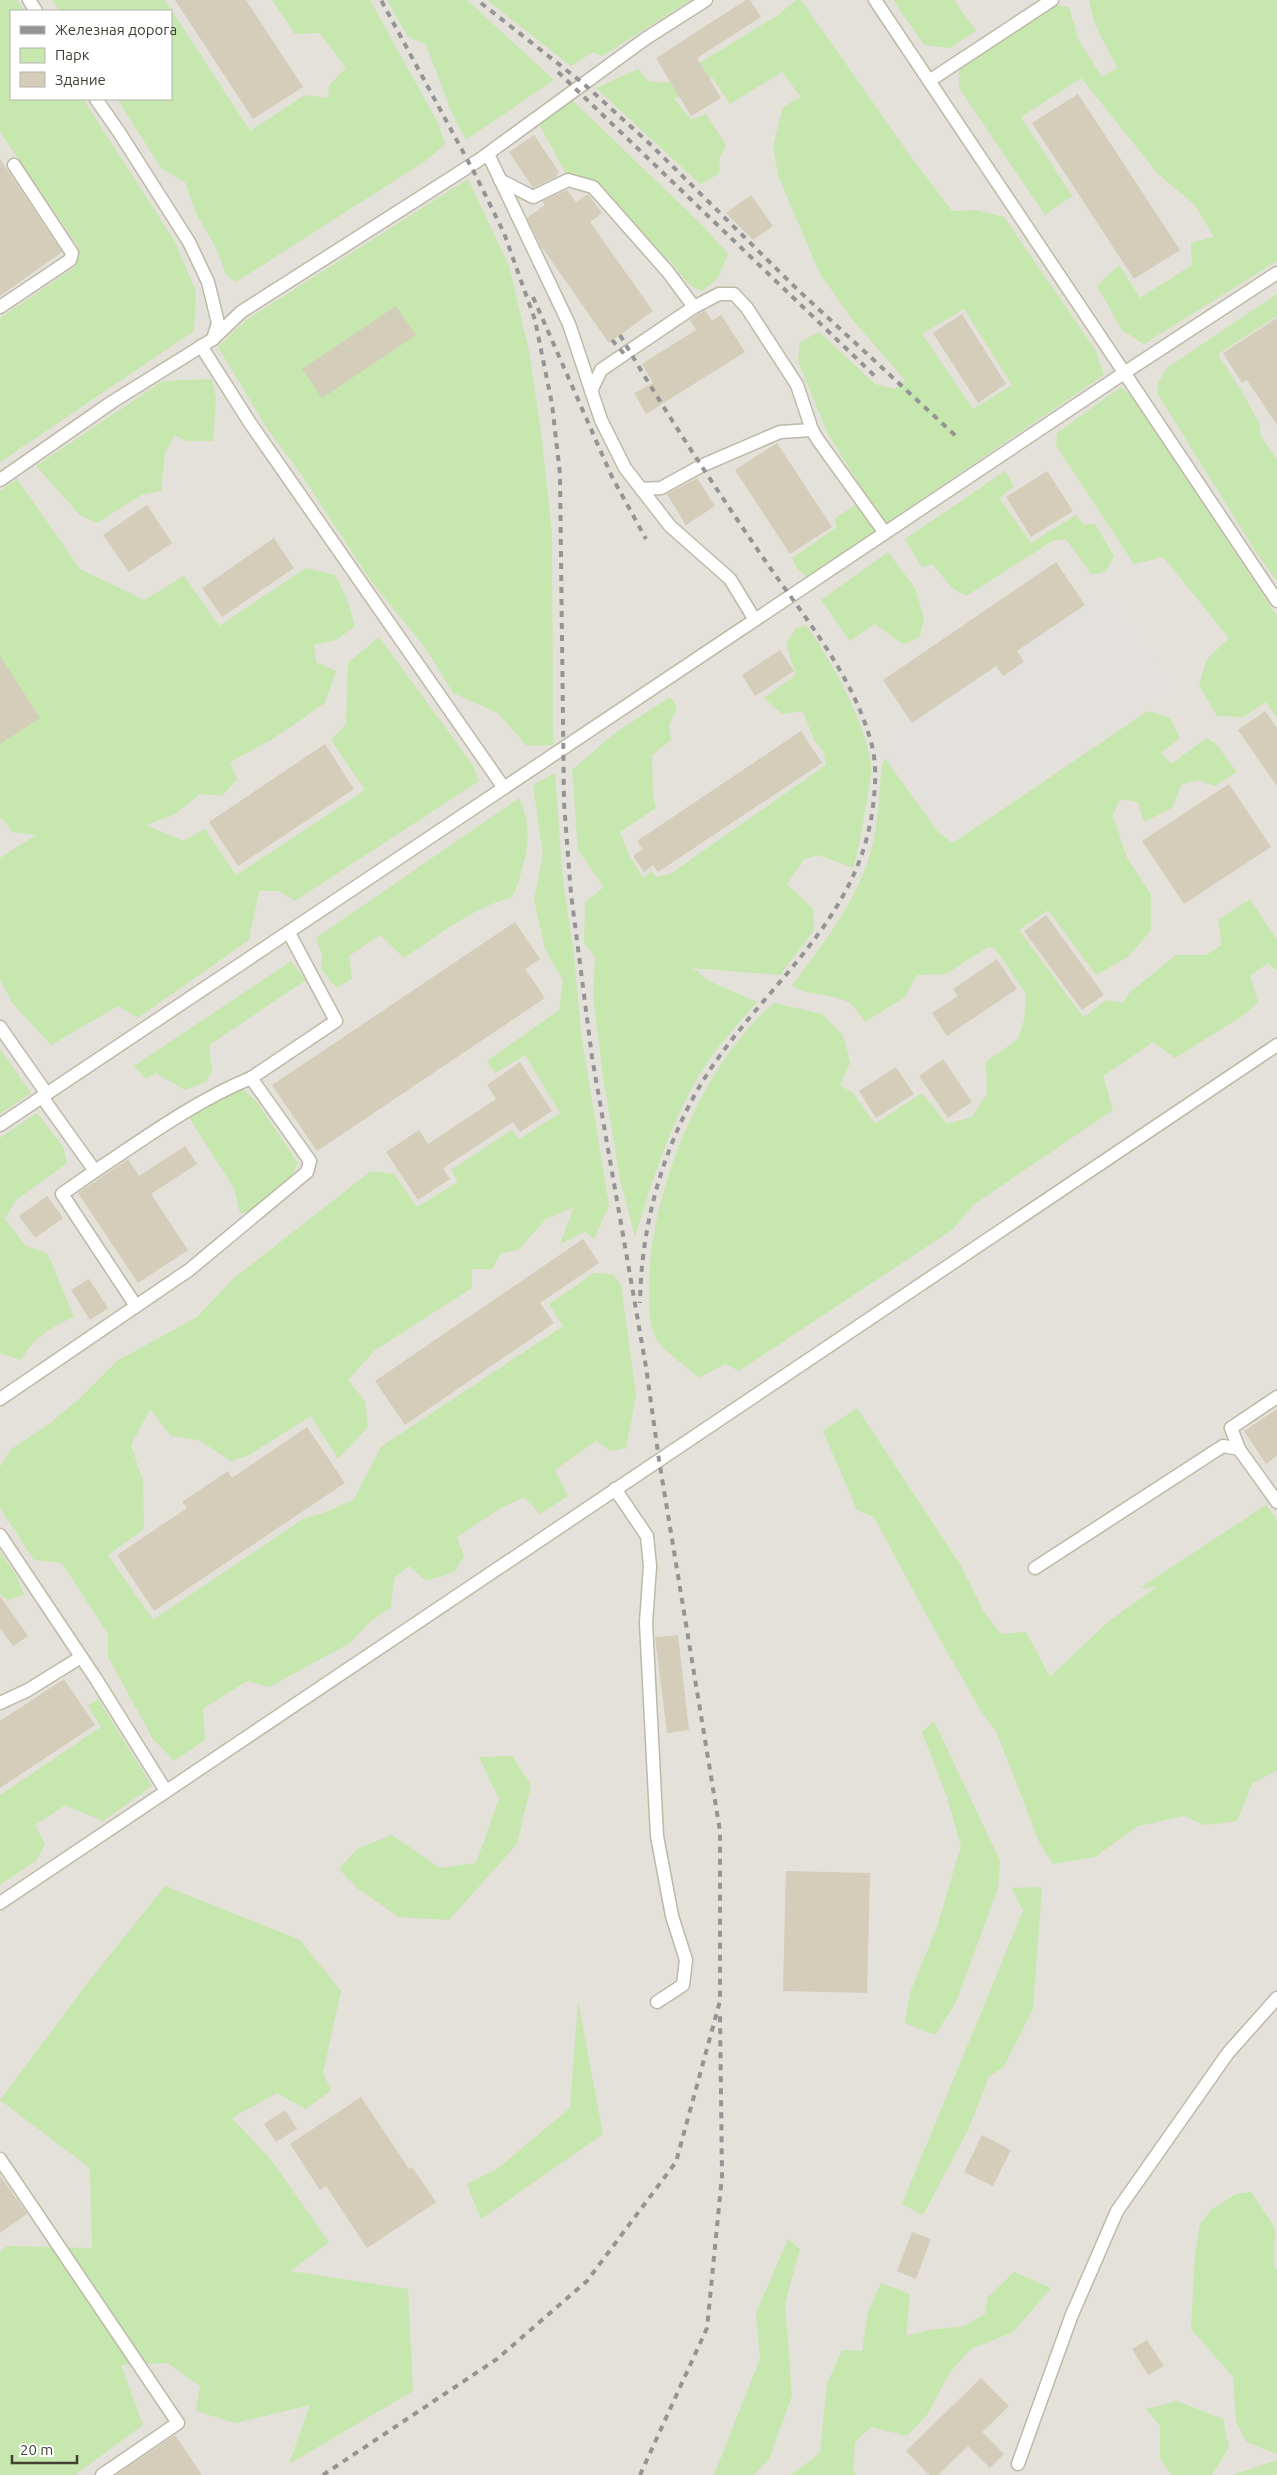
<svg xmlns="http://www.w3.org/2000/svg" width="1277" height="2475" font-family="Ubuntu,sans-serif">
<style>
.industrial{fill:#e4e1da;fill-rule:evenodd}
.green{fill:#c6e7ad;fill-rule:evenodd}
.parking{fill:#e3e1dd}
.building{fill:#d4cdba}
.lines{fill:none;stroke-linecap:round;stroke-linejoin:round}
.service-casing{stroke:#beb9a7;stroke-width:15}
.service{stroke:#fff;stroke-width:12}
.rail{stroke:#949494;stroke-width:4;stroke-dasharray:6 6;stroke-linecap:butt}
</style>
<rect width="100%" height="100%" fill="#f2f0e5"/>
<path class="industrial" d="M0 0H1277V2460L1232 2475H0ZM11 11H171V99H11Z"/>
<g class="green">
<path d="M0 0H17L24 11H11V99H83L175 242 196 292 194 331 0 462V318L75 267 77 245 0 132Z"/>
<path d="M52 0H165L250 131 305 95 328 98 329 85 346 68 320 33 295 34 272 0H370L438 123 445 144 427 160 236 282 226 275 218 252 196 213 185 182 162 169 117 99H171V11H60Z"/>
<path d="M387 0H467L554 80 466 140 450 109 426 44 408 37Z"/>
<path d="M487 0H691L602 56 593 52 571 66Z"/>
<path d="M796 0H801L909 154 952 211 975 210 1004 217 1096 351 1104 375 807 577 797 569 792 558 837 527 834 519 867 497 828 434 798 361 800 342 819 332 875 384 895 389 905 380 852 319 820 274 779 178 773 147 783 107 801 97 782 72 730 104 712 77 674 99 691 120 706 114 726 145 720 157 719 174 700 184 596 88 638 69 648 81 667 83 778 15ZM964 309 1012 385 973 409 922 334Z"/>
<path d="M893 0H954L976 31 950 48 924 45Z"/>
<path d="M1089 0H1277V261L1144 344 1122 330 1097 286 1119 265 1140 298 1192 265 1191 243 1214 237 1195 205 1158 174 1081 78 1021 117 1072 196 1045 215 959 88V70L1057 5 1069 7 1078 39 1102 77 1118 68C1105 44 1094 28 1089 0Z"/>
<path d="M571 99 703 226 728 254 718 278 702 291C677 282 680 262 660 255L601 185 566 174 539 124Z"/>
<path d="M468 179 509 266 529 351 542 439 552 535 553 745 527 746 498 713 453 693 426 649 371 581 299 471 268 430 218 347 246 320Z"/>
<path d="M1277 294V316L1218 354 1242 392 1259 423 1261 436 1277 460V581L1256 552 1157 393 1159 381 1167 368Z"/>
<path d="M212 379 216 398 213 441H186L175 435 165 453 161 491 141 495 97 523 81 516 36 466 163 381Z"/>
<path d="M1121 387 1134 399 1277 616V717L1266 702 1243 717 1217 716 1199 685 1207 659 1229 638 1163 557 1134 564 1056 445 1057 433Z"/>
<path d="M1005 471 1014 486 999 498 1031 543 1076 515 1084 525 1095 524 1114 556 1106 571 1092 575 1066 539 1054 540 966 596 951 587 932 564 922 567 905 539Z"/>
<path d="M17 479 80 569 144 600 184 576 219 626 306 568 335 575 347 599 355 626 336 640 314 645 316 662 336 671 325 703 271 740 230 762 237 779 222 796 200 794 175 814 146 825 183 841 205 829 236 875 365 790 331 740 346 724 348 663 379 637 472 764 479 781 295 901 279 891H259L249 940 138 1018 118 1006 51 1045 13 1004 0 980V858L36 835 12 832 3 819H0V491Z"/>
<path d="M888 552 915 588 924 619 919 638 903 644 875 624 850 641 821 600Z"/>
<path d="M806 625C830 658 868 727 871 767 872 775 869 785 868 793 864 819 860 843 853 868L819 855 804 859 787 884 813 909 814 930 780 975 693 968 709 981 757 1002C739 1023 719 1044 704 1067 671 1120 653 1178 635 1237L620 1179 603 1076 593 996 595 957 584 942 585 902 604 887 578 850 572 770 615 733 670 697 677 707 669 726 671 740 652 755 653 796 656 808 620 832 629 855 643 878 651 871 656 877 670 874 826 765 824 752 814 740 803 711 782 714 764 698 796 675 786 644 795 629Z"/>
<path d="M1148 711 1170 718 1180 738 1161 753 1171 764 1207 738 1216 744 1237 772 1215 786 1199 780 1182 784 1172 808 1144 822 1138 802 1120 799 1113 815 1127 858 1151 894V930L1128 957 1096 975 1048 910 1019 930 1083 1017 1107 1000 1123 1003 1129 993 1176 955H1206L1222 945 1218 920 1250 899 1277 940V970L1268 963 1250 976 1258 1002 1244 1015 1175 1058 1153 1042 1103 1076 1113 1110 973 1205 953 1229 739 1371 725 1364 699 1378C688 1367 661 1350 655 1337 649 1323 649 1303 649 1288 650 1192 700 1067 774 1003L822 1014 843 1035 850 1063 840 1085 853 1093 875 1124 922 1093 947 1124 972 1117 987 1093 986 1062 1018 1039 1024 1020 1026 994 995 948 988 947 946 974 917 975 905 997 865 1022C861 1017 856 1007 851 1004 833 992 810 997 792 986 826 940 865 891 875 833 879 811 879 788 882 765L885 758 938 832 953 843Z"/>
<path d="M555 773 563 883 573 946 581 1033 609 1206 594 1239 585 1232 560 1244 574 1207 546 1219 518 1250 501 1253 492 1269H472V1288L375 1350 348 1380 365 1401 368 1427 338 1459 311 1416 249 1455 231 1461 199 1440 171 1436 150 1409 131 1445 143 1481 144 1529 108 1555 153 1620 303 1519 327 1512 354 1499 381 1447 563 1326 549 1304 594 1273 612 1274 621 1284 636 1396 626 1448 611 1451 596 1441 555 1470 568 1496 540 1514 524 1497 501 1508 457 1537 464 1556 454 1572 426 1581 409 1566 394 1578 391 1607 370 1622 350 1643 269 1687 247 1681 203 1709 205 1740 174 1761 153 1739 108 1657V1634L62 1563 34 1560 0 1508V1467L10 1450 49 1424 80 1398 117 1361 197 1317 234 1278 371 1171 394 1174 417 1207 458 1182 451 1170 512 1130 519 1139 560 1113 525 1055 495 1073 487 1061 559 1010 563 980 545 949 534 899 543 855 533 785Z"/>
<path d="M519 798C536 834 525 862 513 897 473 907 439 935 404 958L380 935 349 956 352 979 336 988 321 969 322 954 316 938Z"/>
<path d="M291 961 306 980 209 1045 212 1071 206 1082 185 1090 156 1073 146 1079 134 1066Z"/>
<path d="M0 1049 31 1093 0 1114Z"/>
<path d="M243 1089 256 1101 298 1163 289 1181 249 1212 240 1213 234 1188 189 1118 233 1090Z"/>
<path d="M37 1113 63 1147 67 1163 16 1200 5 1219 26 1246 48 1254 74 1317C50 1328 35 1336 21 1360L0 1353V1138Z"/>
<path d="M857 1408 961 1566 984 1612 1001 1634 1026 1632 1050 1677 1109 1621 1157 1587 1140 1588 1266 1505 1277 1520V1770L1252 1784 1237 1821 1204 1825 1184 1816 1138 1826 1095 1857 1053 1864 1040 1844 996 1731 981 1711 928 1618 874 1517 857 1510 823 1431Z"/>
<path d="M0 1552 16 1575 24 1595 8 1600 0 1594Z"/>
<path d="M98 1699 152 1786 103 1821 65 1805 35 1825 45 1844 37 1860 0 1885V1795L101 1727 88 1706Z"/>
<path d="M934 1721 1000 1861 998 1888 956 2002 935 2035 905 2023 910 1993 938 1924 961 1846 947 1797 922 1732Z"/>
<path d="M512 1756 531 1785 517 1844 449 1920 399 1917 358 1889 339 1869 357 1849 392 1835 440 1868 476 1863 499 1799 479 1757Z"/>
<path d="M165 1886 300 1940 341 1991 323 2072 331 2091 305 2109 277 2093 232 2118 272 2161 329 2242 290 2271 408 2289 413 2391 289 2464 310 2405 235 2423 196 2411 200 2386 168 2363 121 2365 143 2425 75 2475H0V2252L7 2246 92 2248 90 2168 0 2100 86 1985Z"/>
<path d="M1042 1887 1033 2009 1003 2068 989 2076 969 2128 923 2215 902 2204 1023 1911 1012 1888Z"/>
<path d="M578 2001 603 2134 481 2219 467 2184 497 2169 570 2108Z"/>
<path d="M1251 2192 1275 2228 1274 2267 1277 2270V2454L1246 2442 1236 2421 1233 2377 1191 2329 1195 2256 1200 2224 1212 2209 1236 2194Z"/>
<path d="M788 2239 800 2249 785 2303 792 2396 769 2459 754 2475H714L760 2359 756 2313Z"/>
<path d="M1014 2272 1051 2288 1013 2332 971 2349 950 2372 927 2415 907 2436 871 2427 855 2442 853 2469 856 2475H791L820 2453 827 2384 842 2350 862 2351 868 2312 881 2283 910 2294 906 2336 930 2330 965 2326 985 2314 988 2297Z"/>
<path d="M1177 2401 1223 2419 1229 2447 1212 2475H1171L1160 2457V2426L1146 2409Z"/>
<path d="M1277 2460V2475H1232Z"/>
</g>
<path class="parking" d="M1110 595 1173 689 956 835 942 826 884 740 996 666 1003 676 1024 662 1017 651 1095 599Z"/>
<g class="building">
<path d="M175 0H246L303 87 253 119Z"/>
<path d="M746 0H750L761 17 697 58 721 98 691 116 656 58Z"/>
<path d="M1078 94 1180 250 1134 279 1032 123Z"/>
<path d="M534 135 559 172 556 174 558 176 533 188 509 152Z"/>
<path d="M0 159 62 252 0 296Z"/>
<path d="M567 190 576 202 588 194 602 213 590 222 653 311 609 343 541 246 527 218 545 205 542 201Z"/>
<path d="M751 195 773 226 753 240 726 213Z"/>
<path d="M396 306 416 335 322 398 302 369Z"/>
<path d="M705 310 712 321 721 315 745 352 646 414 634 393 653 383 642 364 696 330 690 320Z"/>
<path d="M962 314 1006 384 978 403 933 333Z"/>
<path d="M1277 318V425L1247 380 1242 383 1223 353Z"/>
<path d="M777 443 832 527 790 554 735 470Z"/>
<path d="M1047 471 1073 511 1031 537 1006 497Z"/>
<path d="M697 478 715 506 686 525 667 494Z"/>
<path d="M147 505 172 543 129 572 103 535Z"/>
<path d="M274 538 294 568 222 617 202 588Z"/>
<path d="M1056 562 1085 605 1017 651 1024 662 1003 676 996 666 912 723 883 680Z"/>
<path d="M780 650 794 671 755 696 742 675Z"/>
<path d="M0 656 40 718 0 744Z"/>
<path d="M1265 711 1277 728V786L1238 730Z"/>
<path d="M801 731 822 763 658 872 653 865 644 872 633 856 643 849 637 841Z"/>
<path d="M325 744 354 789 238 866 209 822Z"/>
<path d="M1229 784 1271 847 1184 904 1142 841Z"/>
<path d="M1046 915 1104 995 1082 1010 1024 931Z"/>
<path d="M515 922 540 959 525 969 545 998 317 1151 272 1085Z"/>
<path d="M997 959 1017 989 947 1036 932 1013 958 996 953 989Z"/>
<path d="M943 1059 972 1102 948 1118 919 1076Z"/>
<path d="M520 1062 552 1111 520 1132 513 1122 443 1168 450 1179 418 1200 386 1152 419 1130 428 1144 496 1099 487 1085Z"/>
<path d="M896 1067 914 1094 876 1118 859 1091Z"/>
<path d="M185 1146 197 1164 151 1194 188 1250 138 1283 78 1193 128 1159 139 1176Z"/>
<path d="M47 1196 63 1218 35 1238 19 1216Z"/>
<path d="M583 1239 599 1263 540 1303 554 1323 405 1425 375 1381Z"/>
<path d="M89 1279 108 1308 90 1320 71 1290Z"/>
<path d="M1277 1409V1456L1266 1464 1244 1431Z"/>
<path d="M307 1427 345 1483 154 1611 117 1555 187 1508 182 1502 228 1471 232 1478Z"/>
<path d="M0 1596 28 1636 13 1646 0 1628Z"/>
<path d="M678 1635 689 1730 667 1733 655 1637Z"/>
<path d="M64 1679 95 1725 0 1788V1721Z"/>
<path d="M786 1871 870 1873 867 1993 783 1991Z"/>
<path d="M361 2097 409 2169 412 2167 436 2202 367 2248 326 2186 320 2190 290 2144Z"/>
<path d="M285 2110 297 2129 276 2142 264 2124Z"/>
<path d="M982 2135 1011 2150 993 2186 964 2172Z"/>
<path d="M0 2175 27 2214 0 2233Z"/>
<path d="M912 2232 931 2239 916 2279 897 2271Z"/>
<path d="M1147 2340 1164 2366 1148 2375 1132 2349Z"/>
<path d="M981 2378 1009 2406 982 2432 1004 2454 990 2468 968 2446 938 2475H929L906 2451Z"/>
<path d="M175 2435 202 2475H116Z"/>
</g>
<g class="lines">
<defs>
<g id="service">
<path d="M29 0 36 11"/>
<path d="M875 0 1277 601"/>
<path d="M929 81 1052 0"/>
<path d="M488 154 569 324 601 420 625 468 670 526 730 579 755 620"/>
<path d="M500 180 533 197 568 180 593 187 668 272 694 307"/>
<path d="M0 307 70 260 72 253 14 165"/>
<path d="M213 339 241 312 479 160 645 39 706 0"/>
<path d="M201 346 250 423 504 788"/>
<path d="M591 391 601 370 694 307 719 294H734L747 308 797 385 812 430 818 440 885 533"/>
<path d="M0 480 112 402 213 339 218 323 208 282 189 242 119 132 96 99"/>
<path d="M641 489 661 488 701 466 780 432 812 430"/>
<path d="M0 1027 47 1094"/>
<path d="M42 1097 95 1171C145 1138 195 1101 251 1078"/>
<path d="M0 1125 1124 373 1277 273"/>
<path d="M95 1171 62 1194 136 1306"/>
<path d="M0 1399 189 1270 307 1172 310 1161 251 1078 336 1021 289 933"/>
<path d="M1239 1449 1231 1428 1277 1397"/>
<path d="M615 1489 647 1536 650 1566 646 1623 657 1836 672 1916 686 1960 683 1985 657 2002"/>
<path d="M0 1535 96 1679 166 1791"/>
<path d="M1035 1568 1223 1446 1239 1449 1277 1502"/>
<path d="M0 1703 28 1690 81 1657"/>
<path d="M0 1903 1277 1045"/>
<path d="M0 2159 178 2423 102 2475"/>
<path d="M1018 2464 1071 2317 1117 2211 1228 2053 1277 1998"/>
</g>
</defs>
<use href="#service" class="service-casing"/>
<use href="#service" class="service"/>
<g class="rail">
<path d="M481 3 584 84 650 144 798 290 957 437"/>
<path d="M558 72 878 379"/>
<path d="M533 297 612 477 646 539"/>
<path d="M620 335C665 412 714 486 764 559 802 614 849 670 869 735 877 759 876 782 873 806 858 931 747 996 692 1100 659 1162 641 1232 640 1303"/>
<path d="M612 340 627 357"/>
<path d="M323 2475 497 2359 587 2281 676 2162 720 2001V1831L659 1460 646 1367 592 1057 571 894 564 803 560 474 552 404 535 320 504 233 475 174 381 0"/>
<path d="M640 2475 707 2328 722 2176 720 2014"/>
</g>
</g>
<rect x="10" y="10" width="162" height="90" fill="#ffffff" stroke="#b4b3ae"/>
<rect x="20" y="26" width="25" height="8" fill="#949494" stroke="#b4b3ae"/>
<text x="55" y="35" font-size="15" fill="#444034">Железная дорога</text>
<rect x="20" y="48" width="25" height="15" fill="#c6e7ad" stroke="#b4b3ae"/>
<text x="55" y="60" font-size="15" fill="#444034">Парк</text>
<rect x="20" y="72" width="25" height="15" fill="#d4cdba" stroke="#b4b3ae"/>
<text x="55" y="85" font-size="15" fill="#444034">Здание</text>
<path d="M12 2455v8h65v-8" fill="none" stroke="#444034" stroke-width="2.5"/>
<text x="20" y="2455" font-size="15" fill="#444034" stroke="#ffffff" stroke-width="4" paint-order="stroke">20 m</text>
</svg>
